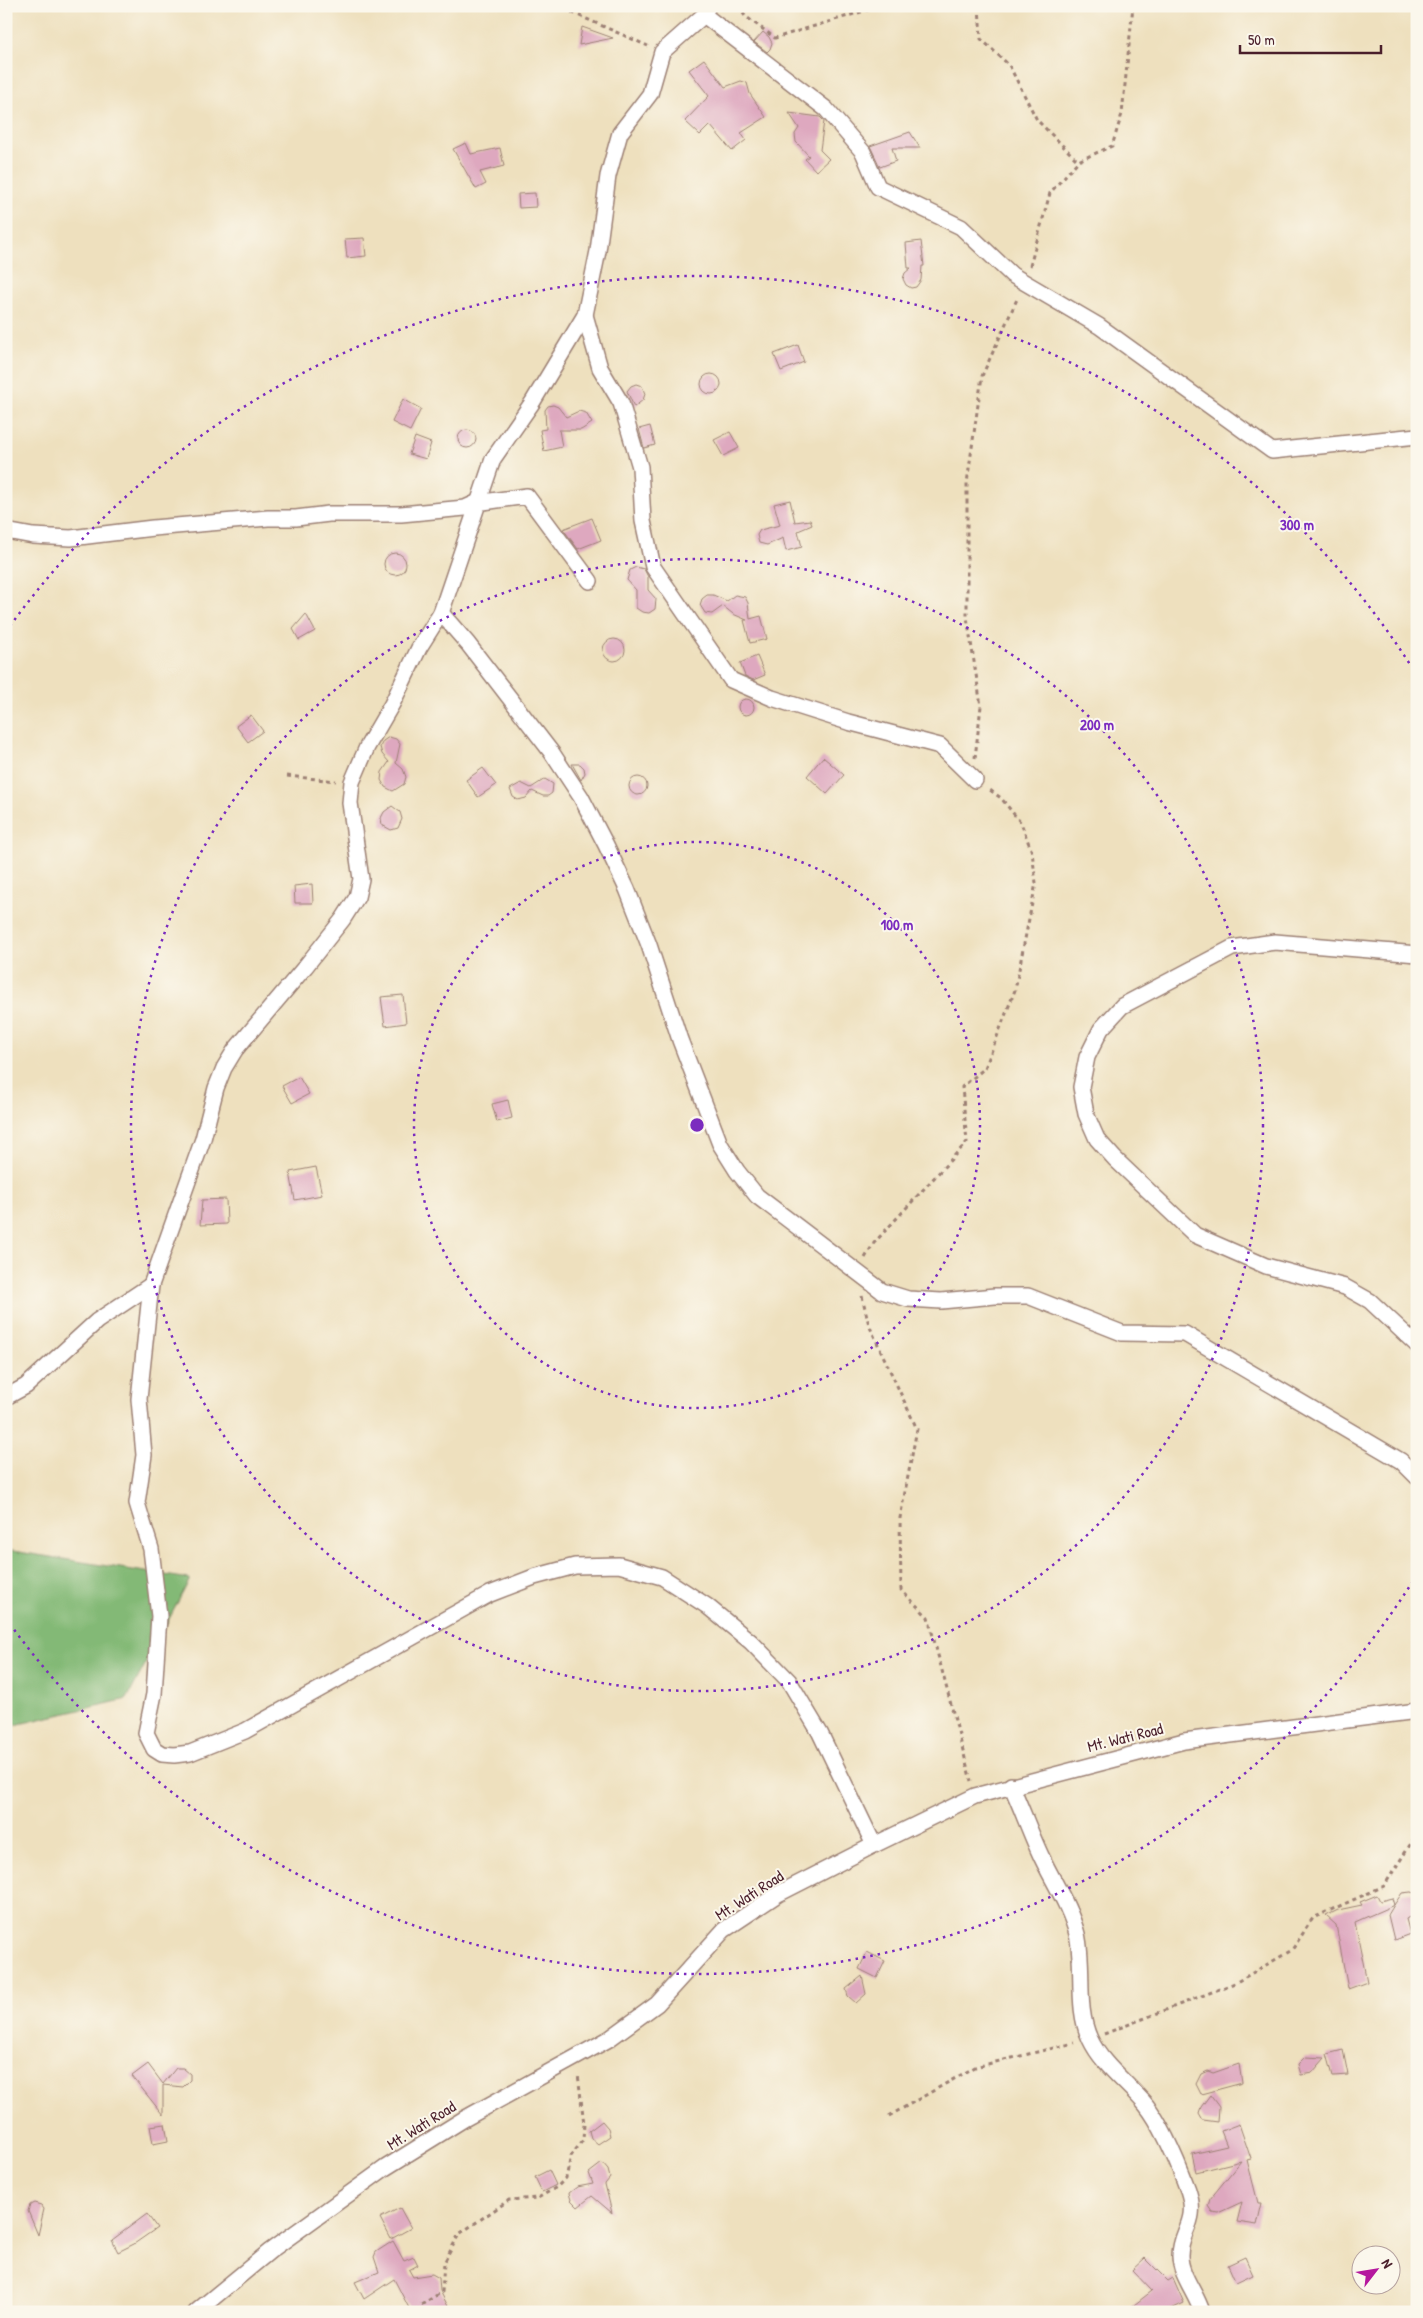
<svg xmlns="http://www.w3.org/2000/svg" width="1423" height="2318" font-family="'Patrick Hand',sans-serif">
<style>
.forest{fill:#83b976;stroke:#666c50}
.building{fill:#dea8bf}
.lines{fill:none;stroke-linecap:round;stroke-linejoin:round}
.street-casing{stroke:#9c8074;stroke-width:18}
.path{stroke:#9c8074;stroke-width:3;stroke-dasharray:4 4;stroke-linecap:butt}
.street{stroke:#fff;stroke-width:15}
.ring{fill:none;stroke:#7b2cbf;stroke-width:2.5;stroke-dasharray:2.5 5}
.labels{text-anchor:middle;dominant-baseline:central;stroke-width:4;stroke-linejoin:round;paint-order:stroke}
.street-label{font-size:16px;fill:#4a1f2b;stroke:#fbf7ec}
.centre{fill:#7b2cbf;stroke:#fbf7ec;stroke-width:2.5}
.ring-label{font-size:15px;text-anchor:middle;font-weight:bold;fill:#7b2cbf;stroke:#fbf7ec;stroke-width:4;stroke-linejoin:round;paint-order:stroke}
</style>
<rect width="100%" height="100%" fill="#fbf7ec"/>
<filter id="ink" filterUnits="userSpaceOnUse"><feTurbulence type="fractalNoise" baseFrequency=".02" numOctaves="2"/><feDisplacementMap in="SourceGraphic" scale="10" xChannelSelector="R" yChannelSelector="G"/><feConvolveMatrix kernelMatrix="1 2 1 2 8 2 1 2 1" color-interpolation-filters="sRGB"/></filter>
<filter id="wash" filterUnits="userSpaceOnUse"><feTurbulence type="fractalNoise" baseFrequency=".0096" numOctaves="4" result="noise"/><feDisplacementMap in="SourceGraphic" scale="20" xChannelSelector="R" yChannelSelector="G"/><feGaussianBlur stdDeviation="1.12" result="paint"/><feColorMatrix in="noise" values="0 0 0 0 0 0 0 0 0 0 0 0 0 0 0 0 0 1.4 0 .05"/><feComposite in="paint" operator="in"/></filter>
<g filter="url(#wash)">
<rect width="100%" height="100%" fill="#eee0be"/>
<path class="forest" d="M6 1550 190 1579 127 1699 6 1727Z"/>
<g id="blocks">
<g class="building">
<path d="M582 27 613 38 579 45Z"/>
<path d="M763 32 769 37 772 43 770 49 767 52 754 42Z"/>
<path d="M704 59 725 87 741 81 747 83 750 94 766 117 741 133 746 140 732 151 710 125 700 135 685 121 709 96 689 70Z"/>
<path d="M789 113 820 117 824 121 820 150 829 159 816 171 805 159 809 156 796 142 795 134 799 128Z"/>
<path d="M910 132 920 148H892L896 161 880 167 870 146Z"/>
<path d="M466 143 471 154 500 148 504 166 480 172 486 184 476 189 453 149Z"/>
<path d="M535 193 536 207 519 208 518 194Z"/>
<path d="M364 238 366 256 347 258 345 239Z"/>
<path d="M921 241 924 266H922L921 280 916 287 911 288 906 285 903 279 905 273 911 268H908L906 243Z"/>
<path d="M798 345 804 362 781 371 774 354Z"/>
<circle cx="711" cy="384" r="10"/>
<path d="M636 384 642 386 645 394 643 400 634 407 627 391 631 386Z"/>
<path d="M403 399 421 409 410 431 392 422Z"/>
<path d="M553 405 558 407 566 417 579 411 586 413 592 423 581 430H559L562 447 544 451 540 430 546 429 545 410 548 406Z"/>
<path d="M650 426 655 445 644 448 639 429Z"/>
<circle cx="467" cy="439" r="9"/>
<path d="M730 432 739 448 723 456 714 440Z"/>
<path d="M415 437 431 443 426 459 409 454Z"/>
<path d="M790 500 795 522 810 520 812 525 798 531 802 547 786 551 783 538 767 545 759 543 757 535 760 530 780 525 774 504Z"/>
<path d="M592 518 601 540 578 549 563 529Z"/>
<circle cx="395" cy="564" r="11"/>
<path d="M636 567 644 569 648 577V590L656 599 655 609 649 613 642 612 636 608V590L627 580 630 570Z"/>
<path d="M707 595H713L727 601 735 595 745 597 748 603 750 619 761 616 767 639 750 643 744 620H747L733 614 723 606 712 614 705 613 700 605 702 599Z"/>
<path d="M306 614 315 631 299 640 293 629Z"/>
<circle cx="614" cy="650" r="11"/>
<path d="M757 656 765 675 753 680 745 676 740 663Z"/>
<circle cx="746" cy="707" r="8"/>
<path d="M251 715 263 731 248 742 236 726Z"/>
<path d="M389 737 396 739 400 744 396 763 403 769 406 777 404 784 393 791 385 787 381 780 382 772 389 762 382 754 380 747 383 741Z"/>
<path d="M823 757 844 775 827 794 807 776Z"/>
<path d="M572 764H580L584 768 585 773 581 780Z"/>
<path d="M483 768 496 785 478 797 466 780Z"/>
<circle cx="638" cy="786" r="9"/>
<path d="M545 779 553 784 552 793 548 796H543L532 791 526 798 518 800 513 797 510 789 521 783 531 788Z"/>
<path d="M392 806 400 812 402 819 398 828 391 830 382 825 381 818 384 812Z"/>
<path d="M312 884 313 903H295L294 886Z"/>
<path d="M403 995 406 1023 385 1026 381 997Z"/>
<path d="M299 1077 309 1094 292 1103 282 1086Z"/>
<path d="M508 1100 512 1118 497 1122 492 1104Z"/>
<path d="M316 1167 322 1195 295 1200 290 1172Z"/>
<path d="M226 1199 227 1224 200 1225 202 1200Z"/>
<path d="M1411 1892 1417 1894V1912L1406 1919 1410 1934 1394 1940 1388 1915 1394 1905 1355 1922 1367 1982 1348 1989 1336 1925 1326 1916 1338 1910 1362 1905 1360 1902 1377 1895 1380 1901 1392 1898 1394 1905 1402 1893Z"/>
<path d="M867 1952 885 1961 877 1978 859 1969Z"/>
<path d="M862 1976 866 1994 856 2003 848 1996 846 1989Z"/>
<path d="M1343 2050 1348 2075 1333 2076 1327 2054Z"/>
<path d="M1305 2057 1325 2058 1312 2073 1301 2075 1298 2064Z"/>
<path d="M148 2064 163 2084 176 2068H183L190 2074V2080L183 2087 163 2085V2115L132 2076Z"/>
<path d="M1239 2064 1242 2083 1201 2094 1196 2084 1201 2074 1208 2071 1213 2073Z"/>
<path d="M1210 2095 1219 2107 1218 2122 1203 2120 1199 2113 1201 2107Z"/>
<path d="M602 2121 608 2128 610 2136 598 2144 591 2138 589 2131Z"/>
<path d="M165 2124 168 2141 153 2144 150 2126Z"/>
<path d="M1239 2124 1251 2159 1247 2160 1258 2203H1262L1257 2225 1237 2222 1242 2202 1218 2213 1212 2212 1208 2206 1210 2199 1241 2161 1196 2172 1192 2154 1227 2146 1221 2131Z"/>
<path d="M602 2163 608 2170 610 2178 605 2184 612 2213 592 2196 578 2207 571 2200 569 2193 577 2187 593 2184 589 2173Z"/>
<path d="M549 2170 556 2185 542 2192 535 2177Z"/>
<path d="M34 2203 41 2205 44 2209 38 2235 28 2211 30 2205Z"/>
<path d="M400 2208 411 2228 391 2239 380 2218Z"/>
<path d="M147 2214 157 2228 134 2244 118 2252 112 2240Z"/>
<path d="M393 2241 404 2261 414 2257 418 2265 409 2270 413 2277 432 2274 439 2278 440 2291 451 2312H411L394 2279 364 2299 355 2282 379 2272 374 2257 376 2252Z"/>
<path d="M1245 2257 1253 2275 1236 2283 1228 2265Z"/>
<path d="M1145 2258 1168 2281 1173 2278 1184 2303 1165 2312H1125L1152 2291 1132 2270Z"/>
</g>
</g>
</g>
<g filter="url(#ink)">
<use href="#blocks" fill-opacity="0" stroke="#9c8074" stroke-width="1"/>
<g class="lines">
<defs>
<g id="street">
<path d="M708 6 704 15 662 52 650 94 620 133 608 176 598 251 585 315 532 403 493 459 441 613 419 648 392 704 367 747 352 782 350 803 361 879 357 897 343 919 305 967 235 1050 224 1068 216 1088 203 1139 151 1285 139 1399 144 1455 137 1503 151 1549 159 1616 154 1694 146 1733 154 1749 162 1754 174 1755 190 1753 245 1731 490 1594 534 1577 575 1566 619 1565 662 1577 707 1606 751 1642 789 1681 820 1733 874 1845"/>
<path d="M704 15 826 109 863 152 878 187 961 227 1012 275 1099 326 1272 451 1417 436"/>
<path d="M585 315 600 368 621 403 640 467 643 521 653 567 731 680 772 698 848 722 940 746 975 780"/>
<path d="M6 531 33 536 71 538 153 528 268 518H296L329 514H401L465 508 476 503 527 496 590 581"/>
<path d="M441 613 468 644 552 753 581 797 606 845 627 889 649 945 680 1040 720 1144 737 1171 757 1196 882 1291 908 1299 941 1301 995 1296H1028L1122 1333 1185 1334 1401 1461 1417 1477"/>
<path d="M1417 954 1275 942 1232 948 1122 1006 1101 1029 1087 1057 1081 1087 1086 1114 1097 1139 1115 1159 1195 1235 1266 1266 1345 1287 1370 1301 1417 1345"/>
<path d="M6 1397 26 1386 97 1321 151 1285"/>
<path d="M1011 1785C1022 1809 1031 1835 1042 1858 1054 1883 1070 1907 1077 1934 1085 1968 1075 2007 1090 2039 1102 2065 1128 2083 1146 2105 1162 2125 1179 2166 1188 2190 1199 2223 1180 2230 1180 2256 1180 2275 1197 2294 1202 2312"/>
<path d="M196 2312 270 2251 385 2168 464 2119 609 2039 657 2004 724 1930 778 1894 874 1845 975 1796 1184 1741 1417 1711"/>
</g>
</defs>
<use href="#street" class="street-casing"/>
<g class="path">
<path d="M557 6 648 46"/>
<path d="M738 6 745 16 775 38 881 6"/>
<path d="M979 6 981 39 1009 65 1037 120 1078 161"/>
<path d="M1030 266 1050 193 1078 161 1112 146 1122 114 1133 6"/>
<path d="M975 758 981 706 967 617V483L982 376 1018 297"/>
<path d="M287 776 336 781"/>
<path d="M865 1258 874 1243 967 1142 962 1087 985 1068 1015 990 1036 883 1032 852 1021 823 1001 798 987 788"/>
<path d="M862 1296 869 1325 917 1429 900 1518 901 1590 928 1617 971 1781"/>
<path d="M1104 2034 1235 1983 1292 1950 1313 1918 1384 1886 1417 1834"/>
<path d="M889 2116 975 2067 1074 2043"/>
<path d="M418 2312 421 2305 442 2292 444 2263 459 2234 509 2200 538 2198 557 2187 566 2178 571 2156 583 2140 584 2124 578 2074"/>
</g>
<use href="#street" class="street"/>
</g>
</g>
<g class="ring">
<circle cx="697" cy="1125" r="283"/>
<circle cx="697" cy="1125" r="566"/>
<path d="M1413 1581A849 849 0 0 1 10 1624M10 626A849 849 0 0 1 1413 669"/>
</g>
<g class="labels">
<g class="street-label">
<text transform="translate(1125 1737) rotate(-14)">Mt. Wati Road</text>
<text transform="translate(749 1895) rotate(-33)">Mt. Wati Road</text>
<text transform="translate(421 2125) rotate(-32)">Mt. Wati Road</text>
</g>
</g>
<circle cx="697" cy="1125" r="8" class="centre"/>
<g class="ring-label">
<text x="1297" y="530">300 m</text>
<text x="1097" y="730">200 m</text>
<text x="897" y="930">100 m</text>
</g>
<rect width="1423" height="2318" fill="none" stroke="#fbf7ec" stroke-width="25"/>
<g transform="translate(1376 2270) rotate(59)"><circle r="24" fill="#fbf7ec" stroke="#b4a19f"/>
<path d="M0-4L9 19L0 12L-9 19Z" fill="#b5179e"/>
<text y="-8" font-size="14" font-weight="bold" text-anchor="middle" fill="#4a1f2b">N</text>
</g>
<path d="M1240 45v8h141v-8" fill="none" stroke="#4a1f2b" stroke-width="2.5"/>
<text x="1248" y="45" font-size="15" fill="#4a1f2b" stroke="#fbf7ec" stroke-width="4" paint-order="stroke">50 m</text>
</svg>
